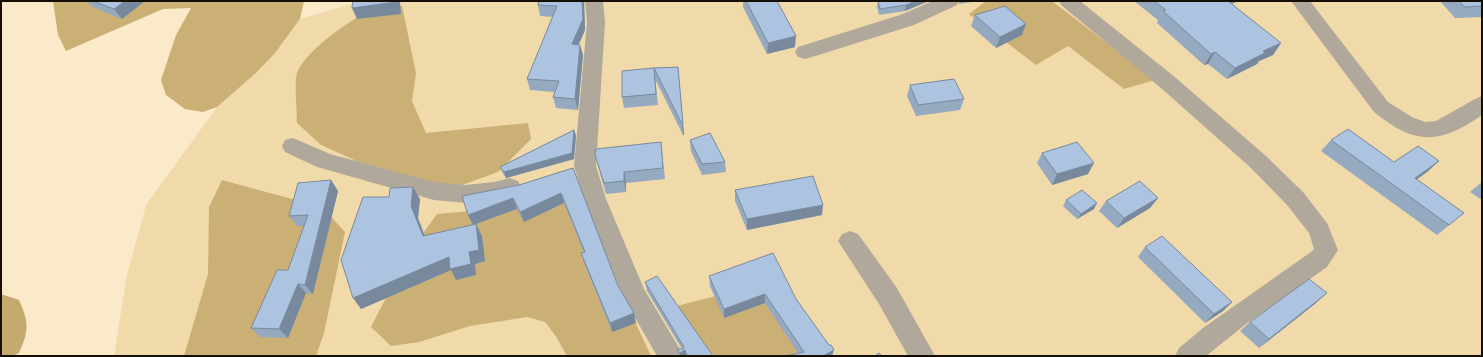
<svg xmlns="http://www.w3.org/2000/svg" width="1483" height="357" font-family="'Roboto Serif',serif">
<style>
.green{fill:#f1daa9}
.forest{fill:#cbb076}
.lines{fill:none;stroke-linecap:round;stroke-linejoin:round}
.river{fill:#c5aa70;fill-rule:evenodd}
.minor{fill:#b0a99b;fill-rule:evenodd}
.wall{fill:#95a9c1}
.shaded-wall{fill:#79899d}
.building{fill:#adc4e0;stroke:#79899d}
</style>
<rect width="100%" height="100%" fill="#faeac9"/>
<path class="green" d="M361 1H1482V356H114L127 275 146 205 217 107 257 72 275 53 300 19Z"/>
<g class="forest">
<path d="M53 1H304L300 19 275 53 257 72 217 107 203 112 185 109 166 95 161 80 176 35 191 8 163 9 66 51 58 35Z"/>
<path d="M986 1H1052L1155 80 1124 89 1068 46 1036 65 969 14Z"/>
<path d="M376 6H402L416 73 412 101 426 133 528 123 531 139 498 172 454 188 374 169 321 145 297 123C297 112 294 82 297 73 307 48 353 19 376 6Z"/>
<path d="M222 180 322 207 345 232 324 333 316 356H184L208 274 209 207Z"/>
<path d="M579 201 651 356H567L555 335 545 322 527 317 470 326 419 342 391 346 371 327 409 253 437 214Z"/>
<path d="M763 284 811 356H690L661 310Z"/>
</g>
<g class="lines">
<path class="river" d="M1 294 19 300C29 323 29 330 19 353L12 356H1Z"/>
<g class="minor">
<path d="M585 1H603L605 22 596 166 606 199 644 289 684 356H657L622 295 584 199 574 166 587 22Z"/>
<path d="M933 1H959L957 5 914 25 812 57 805 59 798 57 795 52 798 47 900 15Z"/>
<path d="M1059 1H1080L1176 78 1266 156 1303 192 1327 223 1338 250 1327 267 1246 324 1206 356H1175L1179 348 1203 328 1311 252 1314 249 1309 233 1287 205 1251 168 1161 88 1061 5Z"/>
<path d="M1291 1H1310L1388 102 1412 117 1425 122 1436 121 1475 99 1482 96V115C1439 145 1415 145 1374 112Z"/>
<path d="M293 138 330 154 434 182 465 185 494 182 510 178 518 181 521 187 518 193 494 200 465 203 434 200 317 167 285 152 282 146 285 140Z"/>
<path d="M850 231 858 234 897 288 935 356H908L879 304 838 241 842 234Z"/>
</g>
</g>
<g class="wall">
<path d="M83 1H145L122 19 93 7 90 4Z"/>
<path d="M539 1H584L585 30 579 44 583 55 578 110 556 108 553 97 555 92 530 90 527 79 553 17 540 16 538 5Z"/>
<path d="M743 1H777L795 47 767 54 743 7Z"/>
<path d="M878 1H929L905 11 879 15 877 6Z"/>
<path d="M959 1H978L959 4Z"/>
<path d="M1134 1H1239L1231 4 1281 43 1273 55 1259 61 1257 64 1227 79 1208 64 1204 65 1157 23 1158 20Z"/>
<path d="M1440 1H1482V17L1455 18Z"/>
<path d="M975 15 1022 35 996 48 971 26Z"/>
<path d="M678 67 684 135H683L655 79 654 68Z"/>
<path d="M654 68 658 105 624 108 622 97Z"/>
<path d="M910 85 964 99 960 110 916 116 907 96Z"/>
<path d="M574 130 576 136 574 159 506 178 502 172 500 167Z"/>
<path d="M690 140 725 162 726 172 702 175 691 151Z"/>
<path d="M1331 140 1394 162 1439 161 1427 172 1416 180 1464 213 1437 235 1321 151Z"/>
<path d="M661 142 665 179 626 183V192L606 194 598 166 595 155Z"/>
<path d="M1042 153 1088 174 1052 185 1037 163Z"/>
<path d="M573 168 618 286 636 323 612 332 584 263 581 253H584L564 203 524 222 517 209 473 225 476 224 482 236 485 261 475 264 476 275 456 280 451 270 361 309 420 199 418 218 425 236 473 225 468 215 519 185Z"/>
<path d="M331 180 338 191 313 294 306 293 288 338 260 337 251 328 288 270 304 226H297L289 216Z"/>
<path d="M1482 182V200L1470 192Z"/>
<path d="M735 190 822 215 747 230 735 201Z"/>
<path d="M1158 198 1150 208 1117 228 1099 211 1106 201Z"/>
<path d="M1066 200 1094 209 1077 219 1063 206Z"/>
<path d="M1145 247 1232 302 1223 311 1205 323 1138 257Z"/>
<path d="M709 276 796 299 832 356 798 353 765 303 724 318 710 286Z"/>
<path d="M645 282 713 356H678L677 349H682L647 291Z"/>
<path d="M1316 303 1259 348 1240 331 1250 322Z"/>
</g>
<g class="shaded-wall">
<path d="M125 1H145L122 19 114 9Z"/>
<path d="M396 1H400L401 14 357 19 352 8Z"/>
<path d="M582 1H584L585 30 574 55 572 44Z"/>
<path d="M916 1H929L905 11 906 5Z"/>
<path d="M1222 1H1239L1217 9Z"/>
<path d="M1026 24 1022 35 996 48 1000 37Z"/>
<path d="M796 36 795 47 767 54 768 43Z"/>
<path d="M1281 43 1273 55 1259 61 1257 64 1227 79 1235 68 1263 51Z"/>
<path d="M580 45 583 55 578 110 575 99Z"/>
<path d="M1215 52 1208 64 1204 65 1211 54Z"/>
<path d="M678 67 684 135H683L682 124Z"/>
<path d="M574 130 576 136 574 159 506 178 504 172Z"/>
<path d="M1439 161 1427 172 1403 189 1415 178Z"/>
<path d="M1094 163 1088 174 1052 185 1057 174Z"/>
<path d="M624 172 626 183V192L624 181Z"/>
<path d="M331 180 338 191 313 294 305 285Z"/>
<path d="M413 187 420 199 418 218 429 248 423 236 411 206Z"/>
<path d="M561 193 564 203 524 222 520 212Z"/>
<path d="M513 198 517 209 473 225 468 215Z"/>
<path d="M1158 198 1150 208 1117 228 1124 218Z"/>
<path d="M1097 203 1094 209 1077 219 1081 214Z"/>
<path d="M823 205 822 215 747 230V219Z"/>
<path d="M476 224 482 236 485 261 475 264 476 275 456 280 451 270 361 309 353 298 449 257 469 252Z"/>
<path d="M298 284 306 293 288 338 279 329Z"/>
<path d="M1327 293 1316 303 1259 348 1269 339Z"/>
<path d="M765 294V303L724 318V309Z"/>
<path d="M1232 302 1223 311 1205 323 1214 314Z"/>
<path d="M634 313 636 323 612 332 610 323Z"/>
<path d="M685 350 686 356H680V353Z"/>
<path d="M834 350 832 356H823Z"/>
</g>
<g class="building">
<path d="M93 1H125L114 9Z"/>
<path d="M353 1H396V2L352 8Z"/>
<path d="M539 1H582L583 19 572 44 580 45 575 99 553 97 559 81 527 79 557 6 538 5Z"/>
<path d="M746 1H777L796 36 768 43Z"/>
<path d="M878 1H916L906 5 880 9Z"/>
<path d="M1154 1H1228L1281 43 1263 51 1265 53 1235 68 1215 52 1211 54 1163 11 1166 10Z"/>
<path d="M1459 1H1482V6L1465 7Z"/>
<path d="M1005 6 1026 24 1000 37 975 15Z"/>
<path d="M678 67 683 124H682L654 68Z"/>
<path d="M654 68 656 94 622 97V71Z"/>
<path d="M954 79 964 99 918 105 910 85Z"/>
<path d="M1348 129 1394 162 1418 146 1439 161 1415 178 1464 213 1449 225 1331 140Z"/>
<path d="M574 130 572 153 504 172 500 167Z"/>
<path d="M710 133 725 162 702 164 690 140Z"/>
<path d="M661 142 663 168 624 172V181L604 183 595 155 596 149Z"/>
<path d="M1077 142 1094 163 1057 174 1042 153Z"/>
<path d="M573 168 618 286 634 313 610 323 581 253 585 252 561 193 520 212 513 198 468 215 462 196 519 185Z"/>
<path d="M813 176 823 205 747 219 735 190Z"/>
<path d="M331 180 305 285 298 284 279 329 251 328 277 270H288L308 215 289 216 298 183Z"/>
<path d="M1140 181 1158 198 1124 218 1106 201Z"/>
<path d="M413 187 411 206 423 236 476 224 479 250 469 252 471 264 450 269 449 257 353 298 341 260 363 197H389L390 188Z"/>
<path d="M1082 190 1097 203 1081 214 1066 200Z"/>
<path d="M1162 236 1232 302 1214 314 1145 247Z"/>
<path d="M773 253 796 299 829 345H831L834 350 823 356H786L804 352 765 294 724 309 709 276Z"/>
<path d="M657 276 713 356H687L685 350 680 353 677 349H683L684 347 645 282Z"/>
<path d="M1309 279 1327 293 1269 339 1250 322Z"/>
<path d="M879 353 882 356H875Z"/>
</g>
<rect width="1483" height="357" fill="none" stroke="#140e04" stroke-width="4"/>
</svg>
